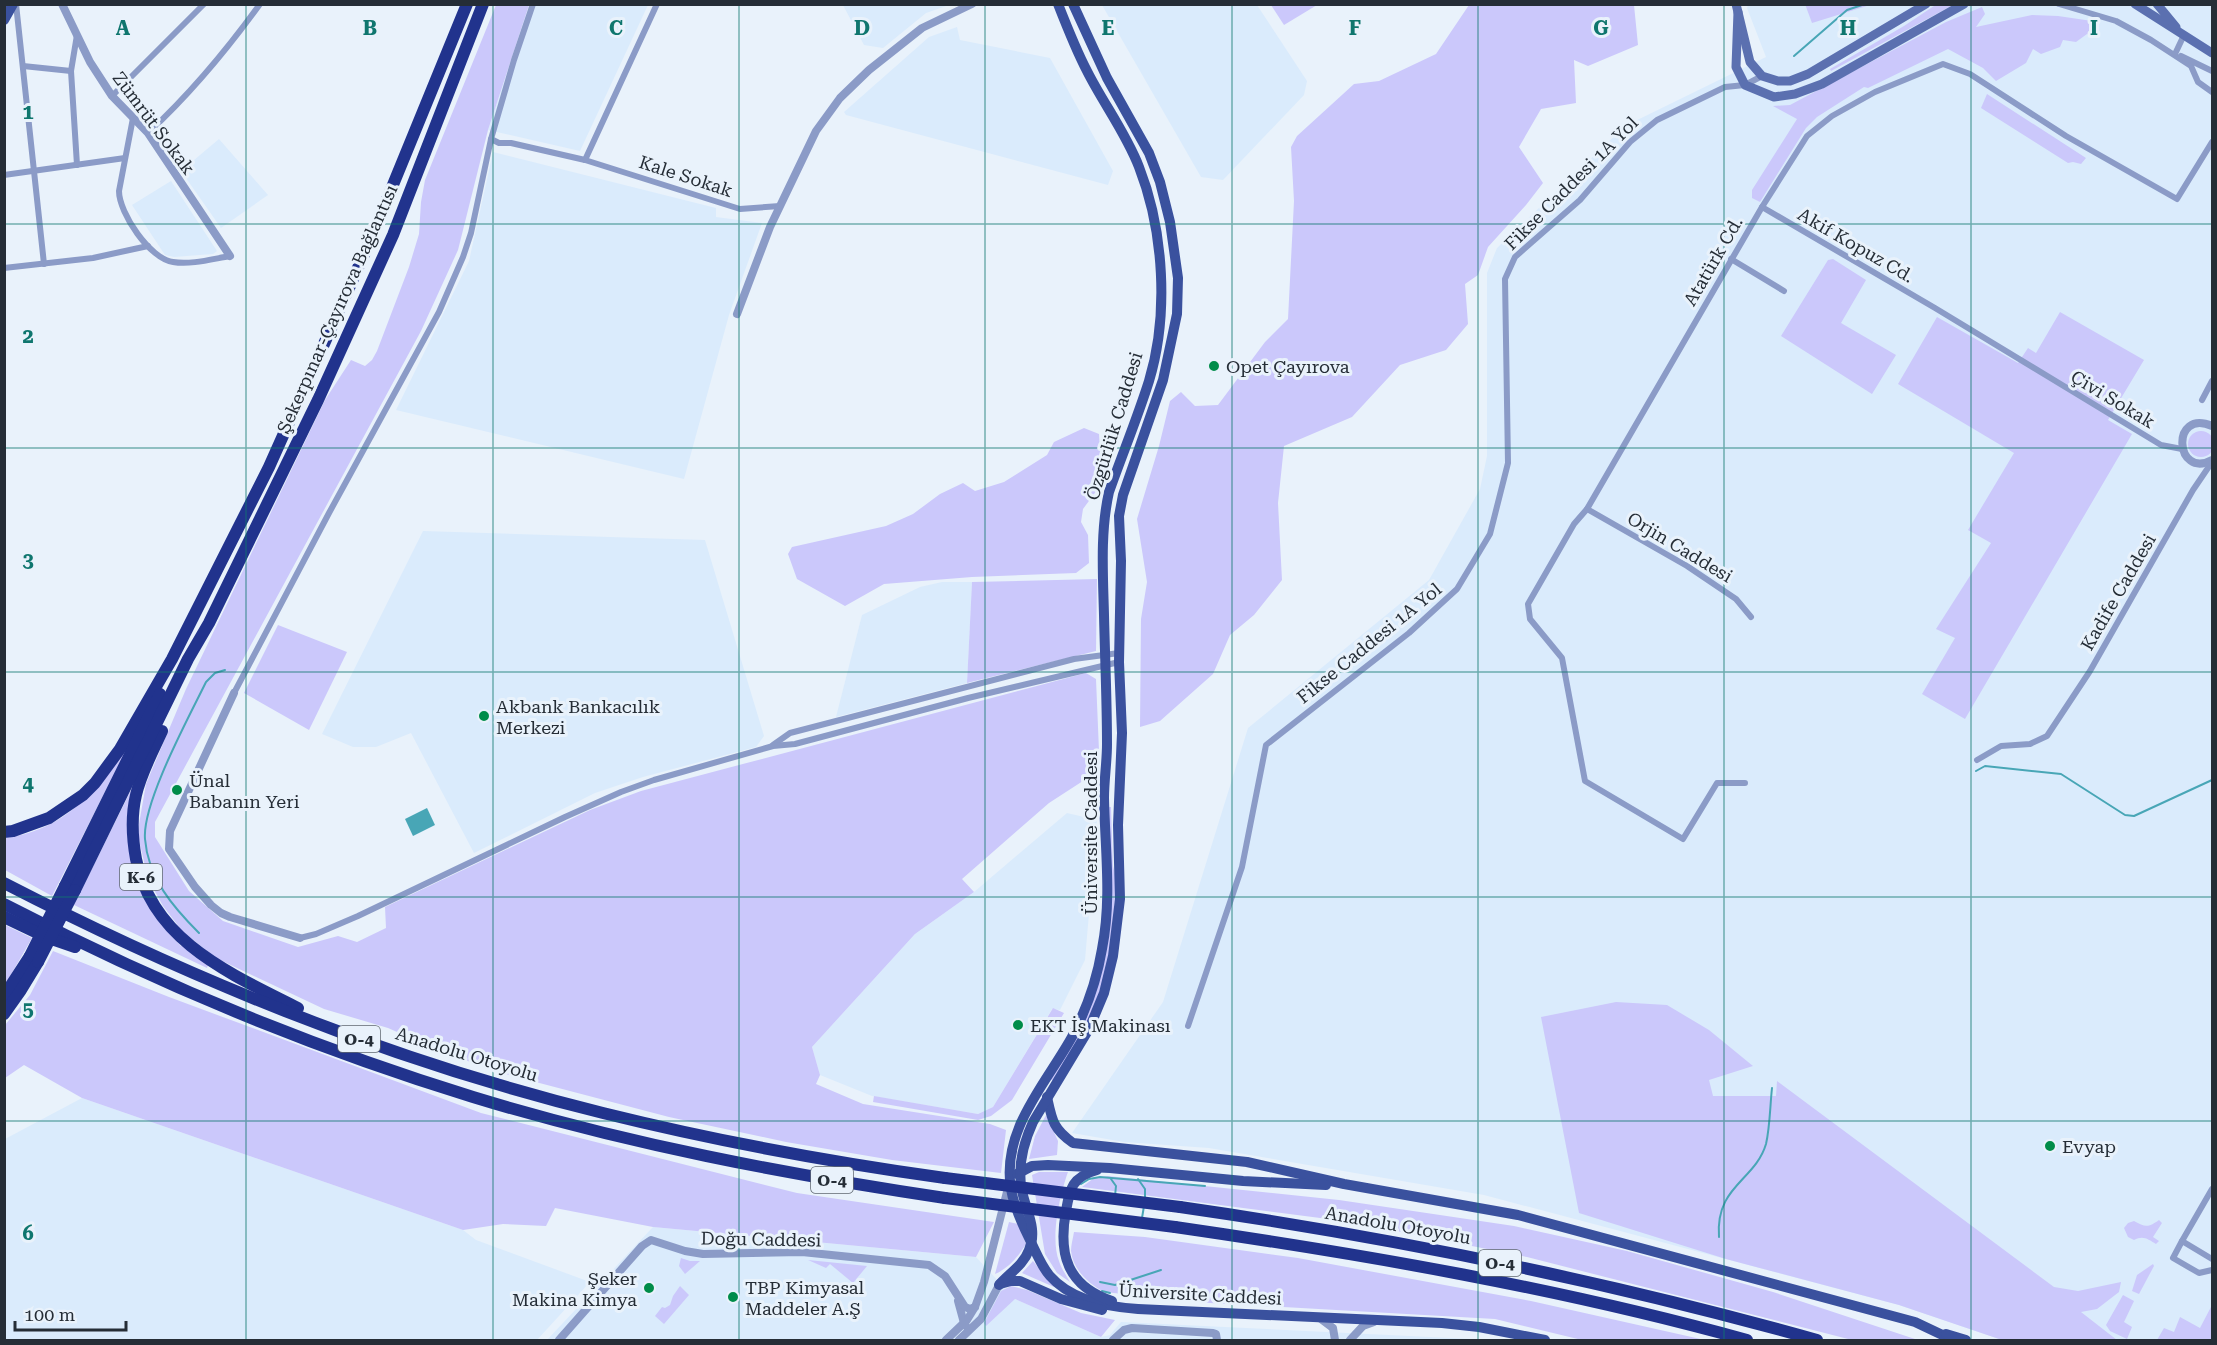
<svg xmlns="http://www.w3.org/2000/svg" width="2217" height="1345" font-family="'Roboto Serif',serif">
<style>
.built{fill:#daebfc}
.green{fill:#cbc8fb}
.water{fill:#48a6b6}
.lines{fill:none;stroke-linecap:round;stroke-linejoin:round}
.stream{stroke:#48a6b6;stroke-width:2}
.minor{stroke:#8b9bc7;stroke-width:6}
.tertiary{stroke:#8b9bc7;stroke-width:8}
.secondary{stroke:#5b70b0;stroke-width:9}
.primary{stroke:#3a519e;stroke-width:10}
.motorway{stroke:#21338d;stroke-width:12}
.motorway-bridge{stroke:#21338d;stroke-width:12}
.grid{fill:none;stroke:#0f766e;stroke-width:1.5;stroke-opacity:0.55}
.poi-dot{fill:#008c49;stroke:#e9f2fb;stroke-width:2}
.labels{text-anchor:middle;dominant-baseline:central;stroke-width:6;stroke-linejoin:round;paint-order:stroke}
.shield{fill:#e9f2fb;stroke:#606871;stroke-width:1.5}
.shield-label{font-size:16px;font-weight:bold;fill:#252d36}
.street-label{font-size:18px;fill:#252d36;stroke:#e9f2fb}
.poi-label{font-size:18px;fill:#252d36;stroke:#e9f2fb;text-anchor:start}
.grid-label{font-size:20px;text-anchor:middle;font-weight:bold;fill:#0f766e;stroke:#e9f2fb;stroke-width:6;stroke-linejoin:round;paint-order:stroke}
</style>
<rect width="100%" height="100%" fill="#e9f2fb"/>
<g class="built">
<path d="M529 5H648L580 151 488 130Z"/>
<path d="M843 5H949L926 13 883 48 864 45Z"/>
<path d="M1102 5H1257L1307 81 1304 95 1223 180 1201 177Z"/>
<path d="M1748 5H2212V1340H2002L1899 1305 1484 1195 1209 1148 1124 1142 1072 1133 1163 1002 1248 728 1429 580 1480 489 1487 456V273L1497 248 1625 126 1766 57 1747 8Z"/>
<path d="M957 27 960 40 1050 58 1113 171 1108 185 846 115 844 112 929 37Z"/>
<path d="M219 139 268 195 221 228 181 171Z"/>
<path d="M493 152 716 208V217L762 223 729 315 684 479 396 410 469 261Z"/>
<path d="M171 181 217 251 213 254 174 257 165 255 132 205Z"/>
<path d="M423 531 705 540 764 736 756 747 643 777 595 793 474 853 411 733 376 747H353L322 734Z"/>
<path d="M942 582H972L967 683 836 717 862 615 920 587Z"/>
<path d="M1067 813 1097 820 1085 960 1060 1010 1052 1009 993 1107 978 1114 872 1096 820 1075 812 1047 915 934 974 892Z"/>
<path d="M82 1098 463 1230 476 1240 590 1282 537 1340H5V1139Z"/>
<path d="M653 1227 976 1257 1015 1299 1101 1337 1110 1335 1121 1322 1492 1340H547Z"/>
</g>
<g class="green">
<path d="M1805 4H1870V5L1812 23Z"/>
<path d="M1937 4 1953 5 1831 71 1830 69 1904 26Z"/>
<path d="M496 5H529L488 130 458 250 421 331 155 822V837L189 891 223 921 298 947 338 936 357 942 386 928 385 907 590 810 641 791 1086 673 1096 679 1099 751 1086 779 1049 803 962 879 974 892 915 934 812 1047 820 1075 816 1084 863 1104 990 1124 1006 1130 1001 1173 892 1160 786 1142 669 1117 505 1074 445 1053 388 1028 324 1009 216 958 183 932 163 906 148 879 139 840V824L146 784 186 689 325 400 351 360 365 366 372 360 377 351 409 267 419 234 421 202 425 180Z"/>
<path d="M1271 5H1317L1284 25Z"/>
<path d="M1469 5H1634L1638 45 1588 66 1574 60 1576 103 1541 109 1519 147 1543 183 1526 205 1488 247 1478 275 1465 284 1468 324 1446 350 1400 365 1352 417 1284 446 1278 503 1282 580 1254 615 1230 635 1213 674 1160 721 1140 727 1141 619 1147 582 1137 519 1159 446 1170 401 1181 392 1195 406 1218 405 1265 342 1288 319 1294 201 1291 147 1297 136 1354 84 1379 81 1436 54Z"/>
<path d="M1982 7 1985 14 1976 27 2032 15 2058 16 2092 21 2095 33 2092 37 2087 34 2076 42 2063 40 2060 47 2041 54 2033 49 2026 63 1996 81 1983 68 1948 49 1868 88 1864 87 1817 117 1806 128 1760 202 1752 198V190L1797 119 1773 106 1790 105 1946 22Z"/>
<path d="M1987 94 2086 158 2081 164 2073 162 2068 163 1981 108Z"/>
<path d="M1833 259 1866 280 1841 323 1896 355 1872 394 1781 336 1828 260Z"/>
<path d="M2060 312 2144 360 2108 420 2132 434 1965 719 1922 694 1955 638 1936 629 1991 543 1968 530 2014 453 1898 384 1937 317 2018 363 2028 348 2036 353Z"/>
<path d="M1084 428 1099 434 1100 451 1097 490 1083 509 1081 522 1088 535 1089 563 1076 573 972 577 884 584 845 606 797 579 788 554 792 547 886 526 913 514 940 494 963 483 975 491 1004 482 1047 455 1054 442Z"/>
<circle cx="2201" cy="444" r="13"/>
<path d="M1097 579 1096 651 967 683 972 582Z"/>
<path d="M278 625 347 652 309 730 244 693Z"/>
<path d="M132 739 52 896 5 870V838C70 829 97 788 132 739Z"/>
<path d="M134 784 135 873 133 875C144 903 160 925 181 946H183L208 965 207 968 74 905Z"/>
<path d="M1108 807H1111L1113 866 1117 883 1109 956 1101 988 1086 1026 1053 1081 1050 1079 1102 970Z"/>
<path d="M5 925 32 938 5 985Z"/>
<path d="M53 951 169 997 481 1113 797 1193 994 1222 976 1257 653 1227 555 1208 546 1226 503 1224 463 1230 82 1098 24 1065 5 1078V1025L30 995Z"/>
<path d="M1616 1002 1667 1005 1709 1030 1753 1066 1709 1080 1713 1096H1776L1777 1081 2054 1287 2078 1291 2121 1282 2119 1292 2097 1309 2081 1312 2117 1340H2002L1899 1305 1726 1259 1579 1213 1541 1017Z"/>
<path d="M1053 1008 1064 1013 1012 1100 991 1116 978 1120 873 1102 874 1096 978 1114 993 1107Z"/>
<path d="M1046 1115 1058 1141 1057 1155 1029 1159 1035 1136Z"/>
<path d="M1039 1172H1068C1060 1194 1050 1238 1059 1261 1061 1268 1066 1275 1070 1282L1057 1273 1045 1254 1032 1175Z"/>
<path d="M1108 1176 1339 1200 1514 1226 1627 1251 1773 1292 1918 1340H1852L1527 1257 1351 1222 1082 1187 1094 1178Z"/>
<path d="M2159 1220 2162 1223 2153 1237 2159 1241 2156 1244C2148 1239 2143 1235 2134 1240L2128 1237 2124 1228 2128 1223 2134 1221C2145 1227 2148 1228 2159 1220Z"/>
<path d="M1009 1222 1018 1224 1026 1244C1018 1257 1009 1268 995 1274Z"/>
<path d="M1074 1232 1145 1237 1298 1258 1531 1301 1705 1340H1582L1495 1319 1210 1303 1104 1292C1089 1284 1073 1270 1071 1251 1071 1245 1073 1238 1074 1232Z"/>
<path d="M681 1258 690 1261H700L685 1274 679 1266Z"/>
<path d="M808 1260 867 1266 853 1283 830 1264 826 1268Z"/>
<path d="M1033 1261 1054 1287 1022 1273Z"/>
<path d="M2153 1264 2154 1266 2139 1294 2132 1291 2137 1275Z"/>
<path d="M680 1286 689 1295 664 1324 655 1316 662 1307 665 1308 670 1305 673 1296Z"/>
<path d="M1011 1286 1027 1290 1081 1313 1115 1320 1101 1337 1015 1299 986 1326 984 1323 1001 1291Z"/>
<path d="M2123 1295 2134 1301 2124 1322 2132 1327 2127 1339 2110 1331 2106 1325Z"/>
<path d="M2212 1305V1340H2157L2164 1328 2174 1332 2180 1317 2200 1328Z"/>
</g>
<path class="water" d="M427 808 435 825 413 836 405 819Z"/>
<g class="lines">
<g class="stream">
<path d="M1794 56 1847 10 1865 4"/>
<path d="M1976 771 1985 766 2061 774 2125 815 2134 816 2212 780"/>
<path d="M199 933C173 907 148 878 145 839 142 803 189 717 206 682L215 673 225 670"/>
<path d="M1111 1179 1116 1186 1115 1196"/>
<path d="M1138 1179 1145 1189V1197"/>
<path d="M1081 1184 1089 1179 1100 1177 1205 1186"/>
<path d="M1142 1218 1144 1206"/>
<path d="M1719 1237C1715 1186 1755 1181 1766 1144 1770 1127 1770 1106 1772 1088"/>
<path d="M1100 1282 1115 1285 1161 1270"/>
<path d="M1102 1291 1110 1293"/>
</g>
<g class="minor">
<path d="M16 4 44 264"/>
<path d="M2059 4 2116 21 2151 40 2191 66 2198 82 2212 92"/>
<path d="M77 35 71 71 77 165"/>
<path d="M2175 54 2184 35"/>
<path d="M2181 56 2212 71"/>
<path d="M23 66 71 71"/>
<path d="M112 96 204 4"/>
<path d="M133 118 119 191C119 213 150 259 173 262 191 265 212 259 230 256"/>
<path d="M148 133C190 94 226 51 260 4"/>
<path d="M491 139 499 143H511L585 160 740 209 780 206"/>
<path d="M585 160 657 4"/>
<path d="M4 175 125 158"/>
<path d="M1762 207 1935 308 2161 445 2182 449"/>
<path d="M1731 259 1784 291"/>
<path d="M4 268 93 258 148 246"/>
<path d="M2202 400 2212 381"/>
<path d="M1587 509 1687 566 1736 599 1751 617"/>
<path d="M234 693 329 513 439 312 463 257 471 233 491 139 514 60 533 4"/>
<path d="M773 745 790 733 1074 659 1119 653"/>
<path d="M1977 760 2001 746 2030 744 2047 736 2090 671 2193 490 2212 462"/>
<path d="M1745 783H1717L1683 839 1585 781 1562 658 1530 619 1528 604 1574 524 1587 509 1762 207 1807 136 1832 116 1875 92 1943 64 1970 74 2066 136 2177 199 2212 142"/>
<path d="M300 938 316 934 358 916 565 817 621 792 654 780 773 746 795 744 968 698 1119 662"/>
<path d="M1188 1026 1242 867 1266 745 1409 633 1457 589 1490 534 1508 463 1505 279 1515 257 1580 200 1630 142 1657 120 1725 87 1745 85 1762 76"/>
<path d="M2182 1241 2212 1189"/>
<path d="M2212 1259 2182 1241 2173 1258 2199 1273 2212 1270"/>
</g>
<g class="tertiary">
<path d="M62 4 90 62 112 96 148 133 230 256"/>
<path d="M737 314 770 227 816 131 840 98 869 70 922 28 972 4"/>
<path d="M2212 426C2170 408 2175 480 2212 460"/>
<path d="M234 693 170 831 169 849 195 887 211 905 221 913 230 917 300 938"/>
<path d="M958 1301 964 1323 966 1326"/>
<path d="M1321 1319 1333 1328 1335 1340"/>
<path d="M559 1340 642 1246 651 1240 685 1251 703 1254 802 1252 929 1265 945 1276 965 1307 970 1309 975 1307"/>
<path d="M946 1340 967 1320 975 1307 984 1282 1009 1184"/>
<path d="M959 1340 981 1319 999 1285"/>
<path d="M1113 1340 1124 1330 1132 1328 1213 1333 1216 1334 1217 1340"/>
<path d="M1350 1340 1363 1326 1374 1322"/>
</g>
<g class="secondary">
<path d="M1736 4 1750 62 1762 76 1778 81H1790L1808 74 1926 4"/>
<path d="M2135 4 2212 53"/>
<path d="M2157 4 2176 27"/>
<path d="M1738 12 1736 67 1745 85 1774 97 1795 94 1822 84 1964 4"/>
</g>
<g class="primary">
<path d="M1058 4C1067 27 1076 50 1087 71 1103 103 1126 133 1139 167 1164 231 1169 315 1149 381 1137 419 1122 455 1109 492 1100 532 1103 575 1104 615 1105 658 1107 701 1107 744 1107 762 1104 780 1104 798 1105 849 1112 899 1102 949 1097 979 1087 1008 1073 1035 1047 1083 1001 1129 1011 1189 1014 1207 1022 1224 1030 1240 1036 1252 1041 1266 1050 1276 1071 1300 1108 1307 1138 1309L1442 1323 1479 1327 1545 1340"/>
<path d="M4 20 13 4"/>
<path d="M1047 1097C1052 1120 1053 1129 1073 1143L1247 1162 1344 1184 1518 1215 1915 1322 1953 1340"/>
<path d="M1097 1170C1072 1177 1070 1188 1066 1211 1058 1254 1067 1286 1112 1301"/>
<path d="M1017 1174 1032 1166 1048 1165 1110 1168 1243 1181 1326 1185"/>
<path d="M1000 1284 1011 1281H1020L1061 1299 1102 1310"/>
<path d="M999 1285C1009 1273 1023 1266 1029 1250 1038 1229 1026 1211 1022 1191 1017 1167 1023 1144 1033 1122L1089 1029 1104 993 1113 956 1120 899 1118 825 1122 733 1119 662 1121 561 1119 516 1123 495 1163 380 1177 314 1178 278 1170 222 1160 182 1149 153 1107 78 1073 4"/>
<path d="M1946 1334 1966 1340"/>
</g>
<g class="motorway">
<path d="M162 731C153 751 141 773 136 795 131 816 132 837 136 859 152 941 231 974 298 1008"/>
<path d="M4 832 13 831 49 818 83 795 95 783 120 749 172 659 269 467 370 241 467 4"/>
<path d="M4 883C194 981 395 1062 603 1113 716 1141 830 1162 945 1178"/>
<path d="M65 886 160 694"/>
<path d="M75 890 188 659 209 623 318 400 393 235 483 4"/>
<path d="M4 904C154 982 311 1047 473 1097 627 1144 785 1174 945 1198"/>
<path d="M4 917 46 937 75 947"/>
<path d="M4 996 30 956"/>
<path d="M4 1014 21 990 38 962"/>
<path d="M1180 1207C1395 1238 1607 1281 1817 1340"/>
<path d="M1175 1227C1368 1255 1559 1288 1747 1340"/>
</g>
<g class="motorway-bridge">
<path d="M30 956 65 886"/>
<path d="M38 962 75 890"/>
<path d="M945 1178 1180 1207"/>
<path d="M945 1198 1175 1227"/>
</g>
</g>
<path class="grid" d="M246 4V1340M493 4V1340M739 4V1340M985 4V1340M1232 4V1340M1478 4V1340M1724 4V1340M1971 4V1340M4 224H2212M4 448H2212M4 672H2212M4 897H2212M4 1121H2212"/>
<g class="poi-dot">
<circle cx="1214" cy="366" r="6"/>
<circle cx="484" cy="716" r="6"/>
<circle cx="177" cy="790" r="6"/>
<circle cx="1018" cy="1025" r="6"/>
<circle cx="2050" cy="1146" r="6"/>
<circle cx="649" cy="1288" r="6"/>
<circle cx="733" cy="1297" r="6"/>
</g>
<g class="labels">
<g class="shield">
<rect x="120" y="864" width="42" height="26" rx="4.5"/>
<rect x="338" y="1026" width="42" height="26" rx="4.5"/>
<rect x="811" y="1167" width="42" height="26" rx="4.5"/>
<rect x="1479" y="1250" width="42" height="26" rx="4.5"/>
</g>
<g class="shield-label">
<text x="141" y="877">K-6</text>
<text x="359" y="1039">O-4</text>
<text x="832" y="1180">O-4</text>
<text x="1500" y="1263">O-4</text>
</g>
<g class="street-label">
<text transform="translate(154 123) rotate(53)">Zümrüt Sokak</text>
<text transform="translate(686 176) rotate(18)">Kale Sokak</text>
<text transform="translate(1571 183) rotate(-45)">Fikse Caddesi 1A Yol</text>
<text transform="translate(1856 245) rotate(30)">Akif Kopuz Cd.</text>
<text transform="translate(1713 261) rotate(-60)">Atatürk Cd.</text>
<text transform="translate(337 309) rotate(-66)">Şekerpınar-Çayırova Bağlantısı</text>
<text transform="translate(2113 399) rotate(31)">Çivi Sokak</text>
<text transform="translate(1114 426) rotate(-73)">Özgürlük Caddesi</text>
<text transform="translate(1680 547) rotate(31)">Orjin Caddesi</text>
<text transform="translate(2118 592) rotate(-60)">Kadife Caddesi</text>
<text transform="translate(1369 643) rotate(-39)">Fikse Caddesi 1A Yol</text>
<text transform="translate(1090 833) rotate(-90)">Üniversite Caddesi</text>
<text transform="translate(467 1054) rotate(17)">Anadolu Otoyolu</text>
<text transform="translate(1398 1225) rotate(10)">Anadolu Otoyolu</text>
<text transform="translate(761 1239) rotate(1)">Doğu Caddesi</text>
<text transform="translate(1200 1294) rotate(3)">Üniversite Caddesi</text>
</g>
<g class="poi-label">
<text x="1226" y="366">Opet Çayırova</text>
<text x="496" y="706">Akbank Bankacılık<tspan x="496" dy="21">Merkezi</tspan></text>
<text x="189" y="780">Ünal<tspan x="189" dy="21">Babanın Yeri</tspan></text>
<text x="1030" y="1025">EKT İş Makinası</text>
<text x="2062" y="1146">Evyap</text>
<text x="637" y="1278" text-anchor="end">Şeker<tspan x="637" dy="21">Makina Kimya</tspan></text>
<text x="745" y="1287">TBP Kimyasal<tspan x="745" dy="21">Maddeler A.Ş</tspan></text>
</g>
</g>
<g class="grid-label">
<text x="123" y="35">A</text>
<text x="370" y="35">B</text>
<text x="616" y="35">C</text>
<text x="862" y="35">D</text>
<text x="1108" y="35">E</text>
<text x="1355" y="35">F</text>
<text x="1601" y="35">G</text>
<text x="1848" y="35">H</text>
<text x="2094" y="35">I</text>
<text x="28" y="119">1</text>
<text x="28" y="343">2</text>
<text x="28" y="567">3</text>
<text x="28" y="791">4</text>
<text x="28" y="1016">5</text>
<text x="28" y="1240">6</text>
</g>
<rect width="2217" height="1345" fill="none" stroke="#252d36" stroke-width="12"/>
<path d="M15 1321v9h111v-9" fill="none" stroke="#252d36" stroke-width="3"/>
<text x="24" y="1321" font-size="18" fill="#252d36" stroke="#e9f2fb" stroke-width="4.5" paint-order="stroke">100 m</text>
</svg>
